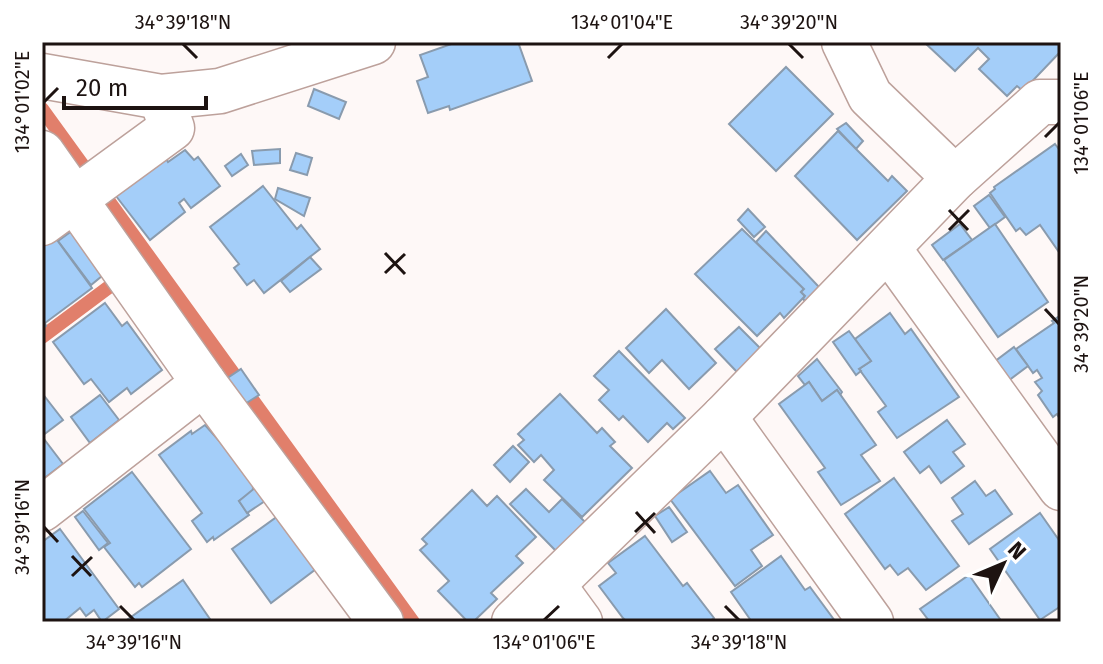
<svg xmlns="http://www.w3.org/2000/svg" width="1103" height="664" font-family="'Fira Sans',sans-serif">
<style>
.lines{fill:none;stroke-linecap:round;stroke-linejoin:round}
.stream{stroke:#e17f6b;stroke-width:14}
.building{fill:#a4cef9;stroke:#899bae;stroke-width:2}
.street-casing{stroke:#bda19b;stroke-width:47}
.street{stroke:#fff;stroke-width:44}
.ticks{fill:none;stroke:#1d1311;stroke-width:3}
.neatline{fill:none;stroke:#1d1311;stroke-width:3}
.ticks-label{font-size:20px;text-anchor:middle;fill:#1d1311}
</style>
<rect width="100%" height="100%" fill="#fef8f7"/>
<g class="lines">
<g class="stream">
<path d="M42 109 413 622"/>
<path d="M42 337 117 281"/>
</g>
</g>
<g class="building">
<path d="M457 42H518L532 81 450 110 449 106 428 113 417 81 428 77 420 55Z"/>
<path d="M1061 42V51L1023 91 1017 86 1007 96 979 69 989 59 978 48 955 71 925 43Z"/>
<path d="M786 67 833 114 776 171 729 124Z"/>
<path d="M314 89 346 102 339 119 308 106Z"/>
<path d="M846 123 863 141 856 149 837 129Z"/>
<path d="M838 131 888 181 892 176 907 191 857 240 795 176Z"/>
<path d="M1055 144 1061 152V255L1040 225 1026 235 1020 228 1016 231 990 193 995 189 994 187Z"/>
<path d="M280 149V163L254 165 252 151Z"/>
<path d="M185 150 194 160 198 157 220 186 191 208 184 199 179 203 185 212 150 240 116 196 164 155 168 162Z"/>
<path d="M296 153 312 158 307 175 290 170Z"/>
<path d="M241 154 248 165 232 176 225 166Z"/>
<path d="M263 186 297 229 301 225 320 249 264 293 254 280 247 285 234 268 239 264 210 227Z"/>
<path d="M278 188 310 198 304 216 275 199Z"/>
<path d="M989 195 1005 217 990 228 974 206Z"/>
<path d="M748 209 765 227 754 237 738 220Z"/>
<path d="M960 224 972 240 943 260 932 245Z"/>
<path d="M995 224 1048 302 998 337 944 260Z"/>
<path d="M76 228 108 271 91 285 58 241Z"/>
<path d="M49 229 92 288 45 323 46 326 42 329V234Z"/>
<path d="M742 229 804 289 801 292 805 296 784 318 780 313 757 336 695 274Z"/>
<path d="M766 231 819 287 806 302 803 299 805 296 801 292 804 289 756 242Z"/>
<path d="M310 257 321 269 290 292 281 281Z"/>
<path d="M105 303 122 326 127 322 162 370 131 394 127 388 109 402 91 379 84 384 53 342Z"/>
<path d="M666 309 716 363 689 389 662 360 649 373 626 348Z"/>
<path d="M890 313 905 334 911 329 959 397 897 438 878 412 886 406 859 369 871 361 855 339Z"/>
<path d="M1061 315V421L1057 414 1053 417 1038 395 1042 391 1035 382 1042 378 1037 370 1033 373 1016 349 1054 323 1052 321Z"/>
<path d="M739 327 761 349 737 372 715 349Z"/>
<path d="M849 331 871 361 859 369 861 371 856 375 833 342Z"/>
<path d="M1014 347 1028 366 1004 384 990 365Z"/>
<path d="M619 351 685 418 673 429 667 423 648 442 623 416 619 420 599 400 609 390 594 376Z"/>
<path d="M817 359 842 392 840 395 837 390 822 401 809 382 805 385 798 376Z"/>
<path d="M241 369 259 395 245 404 226 379Z"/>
<path d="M809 382 822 401 837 390 876 445 861 455 880 481 841 505 818 472 825 468 779 404Z"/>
<path d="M42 393 63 420 42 436Z"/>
<path d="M560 394 597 433 602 428 615 442 610 446 632 468 582 517 544 480 554 470 541 455 534 462 518 445 524 440 518 434Z"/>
<path d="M100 395 119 420 90 443 71 417Z"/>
<path d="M947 420 965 444 953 452 964 466 941 483 929 466 920 473 904 452Z"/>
<path d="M205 425 222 444 224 442 256 485 253 488 255 490 239 501 249 515 214 540 213 537 207 542 192 521 202 513 159 455 191 431 192 434Z"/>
<path d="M44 439 63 464 42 480V440Z"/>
<path d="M513 446 529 462 510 482 494 465Z"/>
<path d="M710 471 726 493 738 485 773 535 751 550 762 566 735 586 670 499Z"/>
<path d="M132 472 191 549 142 587 139 583 135 587 104 547 110 543 84 509Z"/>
<path d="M894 478 959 566 926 590 908 568 898 575 890 565 885 569 845 514Z"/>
<path d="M975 481 986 496 995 490 1012 514 969 544 952 521 963 514 952 498Z"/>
<path d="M256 487 265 501 247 513 239 501Z"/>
<path d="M526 489 549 512 562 499 586 523 556 551 510 504Z"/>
<path d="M472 490 487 506 497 496 536 537 516 556 523 563 491 593 497 599 473 622H468L438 591 449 581 420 550 427 544 422 539Z"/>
<path d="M669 507 687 532 672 542 655 516Z"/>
<path d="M83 511 108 543 99 550 75 517Z"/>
<path d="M1040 513 1061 543V606L1040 620 990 549Z"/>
<path d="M278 516 316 569 271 603 232 549Z"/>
<path d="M60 529 119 609 102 622 94 610 86 616 80 608 63 622H42V542Z"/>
<path d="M645 536 683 586 687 583 714 618 709 622H627L623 618 599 586 616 573 608 563Z"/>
<path d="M781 556 805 590 810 587 835 621 752 622 731 592Z"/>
<path d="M969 575 1002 622H930L920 609Z"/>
<path d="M183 580 212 622H124Z"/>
</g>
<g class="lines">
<defs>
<g id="street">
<path d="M844 42 870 96 955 178"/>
<path d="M42 76 161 97 220 91 373 42"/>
<path d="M42 153 204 383 381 622"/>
<path d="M42 223 172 128 161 97"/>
<path d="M888 248 1061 488"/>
<path d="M724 417 871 622"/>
<path d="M42 509 204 383"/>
<path d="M553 585 580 622"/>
<path d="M514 622 724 417 955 178 1040 102H1061"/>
</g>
</defs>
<use href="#street" class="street-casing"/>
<use href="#street" class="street"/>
</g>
<path class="ticks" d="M183 44 197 58M789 44 803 58M608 58 622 44M44 102 58 88M1045 137 1059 123M949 210 968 230M949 230 969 210M385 253 405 274M385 273 405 254M1045 309 1059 324M636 512 655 533M44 527 58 542M635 532 655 513M72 556 91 576M72 576 92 557M120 606 134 620M725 606 739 620M544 620 559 606"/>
<rect width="1103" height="664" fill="none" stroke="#ffffff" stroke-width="88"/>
<g transform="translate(1003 564) rotate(46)" stroke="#ffffff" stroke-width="6" paint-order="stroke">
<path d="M0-6L14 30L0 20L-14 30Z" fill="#1d1311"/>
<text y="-12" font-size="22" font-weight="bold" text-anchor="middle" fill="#1d1311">N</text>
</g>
<path d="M64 96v12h142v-12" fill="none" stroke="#1d1311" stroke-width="4"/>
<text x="76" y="96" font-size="24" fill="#1d1311" stroke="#ffffff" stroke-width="6" paint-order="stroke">20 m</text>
<rect x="44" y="44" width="1015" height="576" class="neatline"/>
<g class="ticks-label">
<text x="183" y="29">34°39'18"N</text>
<text x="622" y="29">134°01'04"E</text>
<text x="789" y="29">34°39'20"N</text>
<text transform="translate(22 102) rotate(-90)" y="7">134°01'02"E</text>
<text transform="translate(1081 123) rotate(-90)" y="7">134°01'06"E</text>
<text transform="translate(1081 324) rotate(-90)" y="7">34°39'20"N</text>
<text transform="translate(22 527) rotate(-90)" y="7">34°39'16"N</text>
<text x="134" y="649">34°39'16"N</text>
<text x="544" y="649">134°01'06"E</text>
<text x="739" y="649">34°39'18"N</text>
</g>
</svg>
